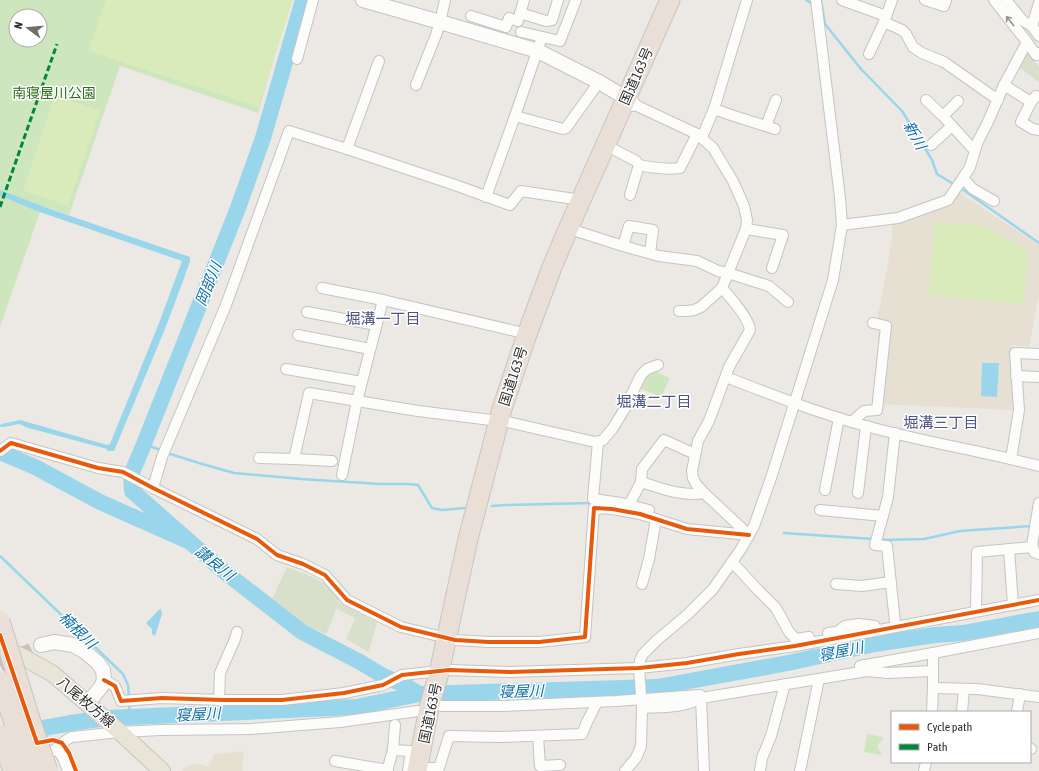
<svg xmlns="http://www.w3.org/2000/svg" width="1039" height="771" font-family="'Asap Condensed','Noto Sans JP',sans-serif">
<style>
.education{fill:#e6e0d3}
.green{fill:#cee6be;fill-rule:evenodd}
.cemetery{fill:#d8e0cc}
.pitch{fill:#d9eabb}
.water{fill:#99d6ec}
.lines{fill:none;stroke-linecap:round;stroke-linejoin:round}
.stream{stroke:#99d6ec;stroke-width:2.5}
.river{stroke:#99d6ec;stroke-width:16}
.secondary-tunnel{stroke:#c6c3c0;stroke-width:14;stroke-dasharray:14 7;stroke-linecap:butt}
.street-casing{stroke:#c5c4c5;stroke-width:12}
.secondary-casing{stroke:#c5c4c5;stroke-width:16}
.primary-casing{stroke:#c6c5c4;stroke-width:18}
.highway-casing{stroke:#c6c5c4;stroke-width:21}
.street{stroke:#fcfcfb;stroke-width:10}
.secondary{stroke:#fcfcfb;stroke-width:14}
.primary{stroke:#e8e4d6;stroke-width:16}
.highway{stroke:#eadfd6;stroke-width:19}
.highway-bridge-casing{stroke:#c6c5c4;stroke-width:21;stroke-linecap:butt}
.highway-bridge{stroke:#eadfd6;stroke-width:19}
.quiet{stroke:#00873e;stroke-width:3;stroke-dasharray:6 3;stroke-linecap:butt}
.cycleway-casing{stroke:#fff;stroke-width:6}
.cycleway{stroke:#e8590c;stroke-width:4}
.oneway{stroke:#959594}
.labels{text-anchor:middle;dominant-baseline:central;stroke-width:3;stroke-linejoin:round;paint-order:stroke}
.street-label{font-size:14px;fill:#2e2e2e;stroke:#fff}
.park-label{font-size:14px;fill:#2c6e1b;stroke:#fff}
.water-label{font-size:15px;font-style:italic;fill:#0d6fa3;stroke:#fff}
.neighbourhood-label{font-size:15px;fill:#4d5680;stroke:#fff}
</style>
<rect width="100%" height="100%" fill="#ece8e4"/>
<g class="education">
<path d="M956 191 1039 245V294L1029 347 1012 345V410L879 404 888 325 877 321 891 246 893 220Z"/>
<path d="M244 751 242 771H182L187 766 197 763 209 767 214 754Z"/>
</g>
<g class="green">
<path d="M0 0H291L258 113 120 66 69 215 42 206 0 327ZM16 16H40V40H16Z"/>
<path d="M653 370 670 378 661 397 640 388 647 373Z"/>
<path d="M867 734 883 737V740C879 742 877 745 879 750L881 751V755L864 752Z"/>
</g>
<g class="cemetery">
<path d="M1024 53 1029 54 1039 67V82L1016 65Z"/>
<path d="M287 567 306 574 327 585 339 600 338 602 377 622 369 652 346 639 355 619 337 608 326 634 302 624 271 601Z"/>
</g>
<g class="pitch">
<path d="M106 0H293L258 107 89 51Z"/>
<path d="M55 95 100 111 68 206 23 190Z"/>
<path d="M935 222 985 226 1028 251 1023 304 928 295Z"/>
</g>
<g class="water">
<path d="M0 190 50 209 190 257V261L183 281 165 329 114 451H107V449L25 427 24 426 19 424 4 427 2 424 20 420 107 445 110 444 159 323 182 261 34 210C23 205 12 200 0 196Z"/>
<path d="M982 363H999L997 397 981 396Z"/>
<path d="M160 609H161L162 614 155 636 152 634V629L146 623Z"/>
</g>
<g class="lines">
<g class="stream">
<path d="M806 0 814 5"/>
<path d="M821 0 825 24 861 69 902 111 932 160 937 174 955 185"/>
<path d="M959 187 1039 243"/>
<path d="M0 426 5 425"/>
<path d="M144 444 163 451"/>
<path d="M167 453 199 463 234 473 301 479 380 484H408L418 485 432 508 442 510 465 508"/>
<path d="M492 506 506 505 592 503"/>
<path d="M784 533 873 539"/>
<path d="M878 540 924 539 960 531 1032 526"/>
<path d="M0 556 123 674 128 685 129 698"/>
<path d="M129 703 130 717"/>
</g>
<g class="river">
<path d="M0 452 35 467 100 502 190 542 226 573 302 632 360 662 385 677 403 684 419 694"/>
<path d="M190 542 132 491 131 475 144 444 238 208 263 138 303 0"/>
<path d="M21 732 77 722 107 718 356 707 419 694 657 687 788 663 875 644 935 635 963 633 1039 619"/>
</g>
<path class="secondary-tunnel" d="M0 665 41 645"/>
<defs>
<g id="street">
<path d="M842 0 886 16"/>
<path d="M925 0 944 6 946 0"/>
<path d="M994 0 1027 42"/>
<path d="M1006 0 1023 21 1032 26 1039 36"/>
<path d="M520 13 546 21 552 20 558 0"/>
<path d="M471 16 506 27 509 18 518 21 524 0"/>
<path d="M884 22 902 30 906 34 913 47 922 53 944 62 998 100"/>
<path d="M1032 26 1039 3"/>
<path d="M521 32 560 41 576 0"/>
<path d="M869 54 884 22 892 0"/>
<path d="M297 59 313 0"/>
<path d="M416 85 436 35 440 22 445 0"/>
<path d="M1004 85 1031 102"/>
<path d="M1036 96 1031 102 1021 122 1033 129 1039 130"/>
<path d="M926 100 943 116 974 150"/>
<path d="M633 104 697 134 713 148 733 181 744 206 747 220 746 229 728 273 769 286 788 302"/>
<path d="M714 109 731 115 775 129"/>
<path d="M515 116 542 37"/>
<path d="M943 116 958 101"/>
<path d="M766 126 776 100"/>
<path d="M702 137 714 109 747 0"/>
<path d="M931 145 952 126"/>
<path d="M347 149 379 61"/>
<path d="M613 149 636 161 639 165"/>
<path d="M630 195 639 165C653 168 666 170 680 168L697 134"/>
<path d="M486 197 515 116 563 129 566 128 599 82"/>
<path d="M994 201 973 189 963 178 970 167 978 141 987 124 1004 85 1027 42 1036 55 1039 53"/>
<path d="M842 225 898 218 948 200 963 178"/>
<path d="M746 229 783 235 772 268"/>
<path d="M576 231 623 246 659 256 697 261 718 271 728 273 722 288 701 307 694 310 687 311H679"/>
<path d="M623 246 629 226 653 230 650 253"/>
<path d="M322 288 383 300 528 334"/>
<path d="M722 288C730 297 749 318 750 330L729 367 709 421 698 441 692 471 693 478 696 484 704 493 749 535"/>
<path d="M307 312 376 325"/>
<path d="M298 335 370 349"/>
<path d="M286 369 362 382"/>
<path d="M1016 376 1039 377"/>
<path d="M726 377C772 395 818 413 866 426 923 442 982 451 1039 466"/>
<path d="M508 422 595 442 603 440 613 428 624 410 641 375 647 369 658 365"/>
<path d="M852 422 864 411 877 410 886 326 873 323"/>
<path d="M895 433 888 497 875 545 887 546 895 622"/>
<path d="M598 442 593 499 621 503 649 510"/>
<path d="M0 451 8 445 11 443 98 468 123 472 153 488 257 539 277 555 303 564 325 575 347 600 401 627 455 640 489 642H539L585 637 594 508 612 509 640 514 687 529 749 535"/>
<path d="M259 458 294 459 332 461"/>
<path d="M294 459 309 393 418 411 499 421"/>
<path d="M1011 459 1019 410 1015 353 1039 354"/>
<path d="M342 475 357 401 383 300"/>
<path d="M641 482C661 488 682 497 704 493"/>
<path d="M153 488 162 457 226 305 289 131 347 149 455 185 510 205 521 191 581 200"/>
<path d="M825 490 839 418"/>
<path d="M858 493 866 426"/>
<path d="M1039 503 1032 545 1034 552 1039 554"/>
<path d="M629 505 641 482 642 469 664 440 695 454"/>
<path d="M820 510 883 516"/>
<path d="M1009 549 1013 605"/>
<path d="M732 562 758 590 776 608 789 632 796 639 809 637"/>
<path d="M642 584 649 559 652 542 656 519"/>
<path d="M836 584 862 586 891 582"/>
<path d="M976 611 977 552 1033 547"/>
<path d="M828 633 837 632 845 626 859 624 875 626"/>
<path d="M860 666 933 653"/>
<path d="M104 680 115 686 121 701 162 698 223 700H282L344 693 383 685 402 675 449 670 510 672 639 668 687 663 739 654 795 646 1039 600"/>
<path d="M933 688 977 689 1039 697"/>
<path d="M701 698 704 771"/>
<path d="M219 700 220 673 235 639 237 632"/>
<path d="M441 706H502L616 701 700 695 701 698 867 671 888 673 933 671"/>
<path d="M642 708C661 707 685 708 701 698"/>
<path d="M932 712 933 688V653L1039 633"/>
<path d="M962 712 964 689"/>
<path d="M1017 712 1020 694"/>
<path d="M538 736 540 766 560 765"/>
<path d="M56 749C63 754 65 763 68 771"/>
<path d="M1030 749H1031"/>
<path d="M393 750 411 751 408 771"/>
<path d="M39 755C43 754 48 754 51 752 60 748 63 740 72 737L120 732 161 730 251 729 340 722 418 711 429 715"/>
<path d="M335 761 388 770"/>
<path d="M428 768H439L449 736 501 737 582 734 587 722 597 702"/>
<path d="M387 771 393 750 395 725"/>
<path d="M625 771 636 758 641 746 642 708 639 668 640 660 643 654 656 641 688 614 713 589 741 549 754 526 771 478 833 280 842 225 840 198 816 0"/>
<path d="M760 771 762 758 771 736 785 684"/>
<path d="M800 771 819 679"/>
<path d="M924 771 926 762"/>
</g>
<g id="secondary">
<path d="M363 0 440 22 538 51 599 82 626 98 633 104"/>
<path d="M41 645 54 642 73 645 84 651 97 662 103 670 104 680 101 687 87 704"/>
</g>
<path id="primary" d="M1 648 23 657 53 674 120 732 162 771"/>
<path id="highway" d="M417 771 429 708 439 673 468 539 502 409 526 337 552 267 569 227 670 0"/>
</defs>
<use href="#street" class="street-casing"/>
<use href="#secondary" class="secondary-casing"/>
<use href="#primary" class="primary-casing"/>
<use href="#highway" class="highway-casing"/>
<use href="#street" class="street"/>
<use href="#secondary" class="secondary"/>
<use href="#primary" class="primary"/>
<use href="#highway" class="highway"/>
<defs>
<g id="highway-bridge">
<path d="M0 621 31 722 48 771"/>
<path d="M0 681 30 771"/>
<path d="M0 734 13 771"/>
</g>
</defs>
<use href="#highway-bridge" class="highway-bridge-casing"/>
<use href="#highway-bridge" class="highway-bridge"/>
<path class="quiet" d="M0 207 57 44"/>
<defs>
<g id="cycleway">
<path d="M0 451 8 445 11 443 98 468 123 472 153 488 257 539 277 555 303 564 325 575 347 600 401 627 455 640 489 642H539L585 637 594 508 612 509 640 514 687 529 749 535"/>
<path d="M0 635 37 743 53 740 62 743 69 753 76 771"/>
<path d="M104 680 115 686 121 701 162 698 223 700H282L344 693 383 685 402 675 449 670 510 672 639 668 687 663 739 654 795 646 1039 600"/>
</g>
</defs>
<use href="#cycleway" class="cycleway-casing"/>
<use href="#cycleway" class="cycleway"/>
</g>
<defs><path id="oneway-shaft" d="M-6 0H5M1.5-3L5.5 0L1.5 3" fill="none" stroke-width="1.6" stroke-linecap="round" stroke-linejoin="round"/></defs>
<use class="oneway" href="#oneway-shaft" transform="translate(1010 21) rotate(-129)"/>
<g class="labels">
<g class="street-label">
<text transform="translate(636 76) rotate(-66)">国道163号</text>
<text transform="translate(513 376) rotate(-72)">国道163号</text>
<text transform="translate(86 702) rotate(40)">八尾枚方線</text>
<text transform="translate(430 713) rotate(-78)">国道163号</text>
</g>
<g class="park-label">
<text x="54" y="93">南寝屋川公園</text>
</g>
<g class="water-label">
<text transform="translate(915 135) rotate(61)">新川</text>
<text transform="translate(208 284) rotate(-68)">岡部川</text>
<text transform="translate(215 563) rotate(39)">讃良川</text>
<text transform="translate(78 630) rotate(44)">楠根川</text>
<text transform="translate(841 651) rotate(-11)">寝屋川</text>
<text transform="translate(521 691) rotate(-2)">寝屋川</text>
<text transform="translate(198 714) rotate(-3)">寝屋川</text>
</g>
<g class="neighbourhood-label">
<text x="383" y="318">堀溝一丁目</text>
<text x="654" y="401">堀溝二丁目</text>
<text x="941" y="422">堀溝三丁目</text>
</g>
</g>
<rect x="891" y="711" width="140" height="52" fill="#ffffff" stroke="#ababab"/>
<rect x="899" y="724" width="20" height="6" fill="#e8590c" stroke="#ababab"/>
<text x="927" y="731" font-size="12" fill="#2e2e2e">Cycle path</text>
<rect x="899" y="744" width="20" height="6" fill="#00873e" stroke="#ababab"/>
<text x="927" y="751" font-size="12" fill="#2e2e2e">Path</text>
<g transform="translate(28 28) rotate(286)"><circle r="19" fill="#ffffff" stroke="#ababab"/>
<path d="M0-3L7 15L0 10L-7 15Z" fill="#706f6e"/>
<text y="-6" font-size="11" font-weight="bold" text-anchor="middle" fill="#2e2e2e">N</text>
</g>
</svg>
